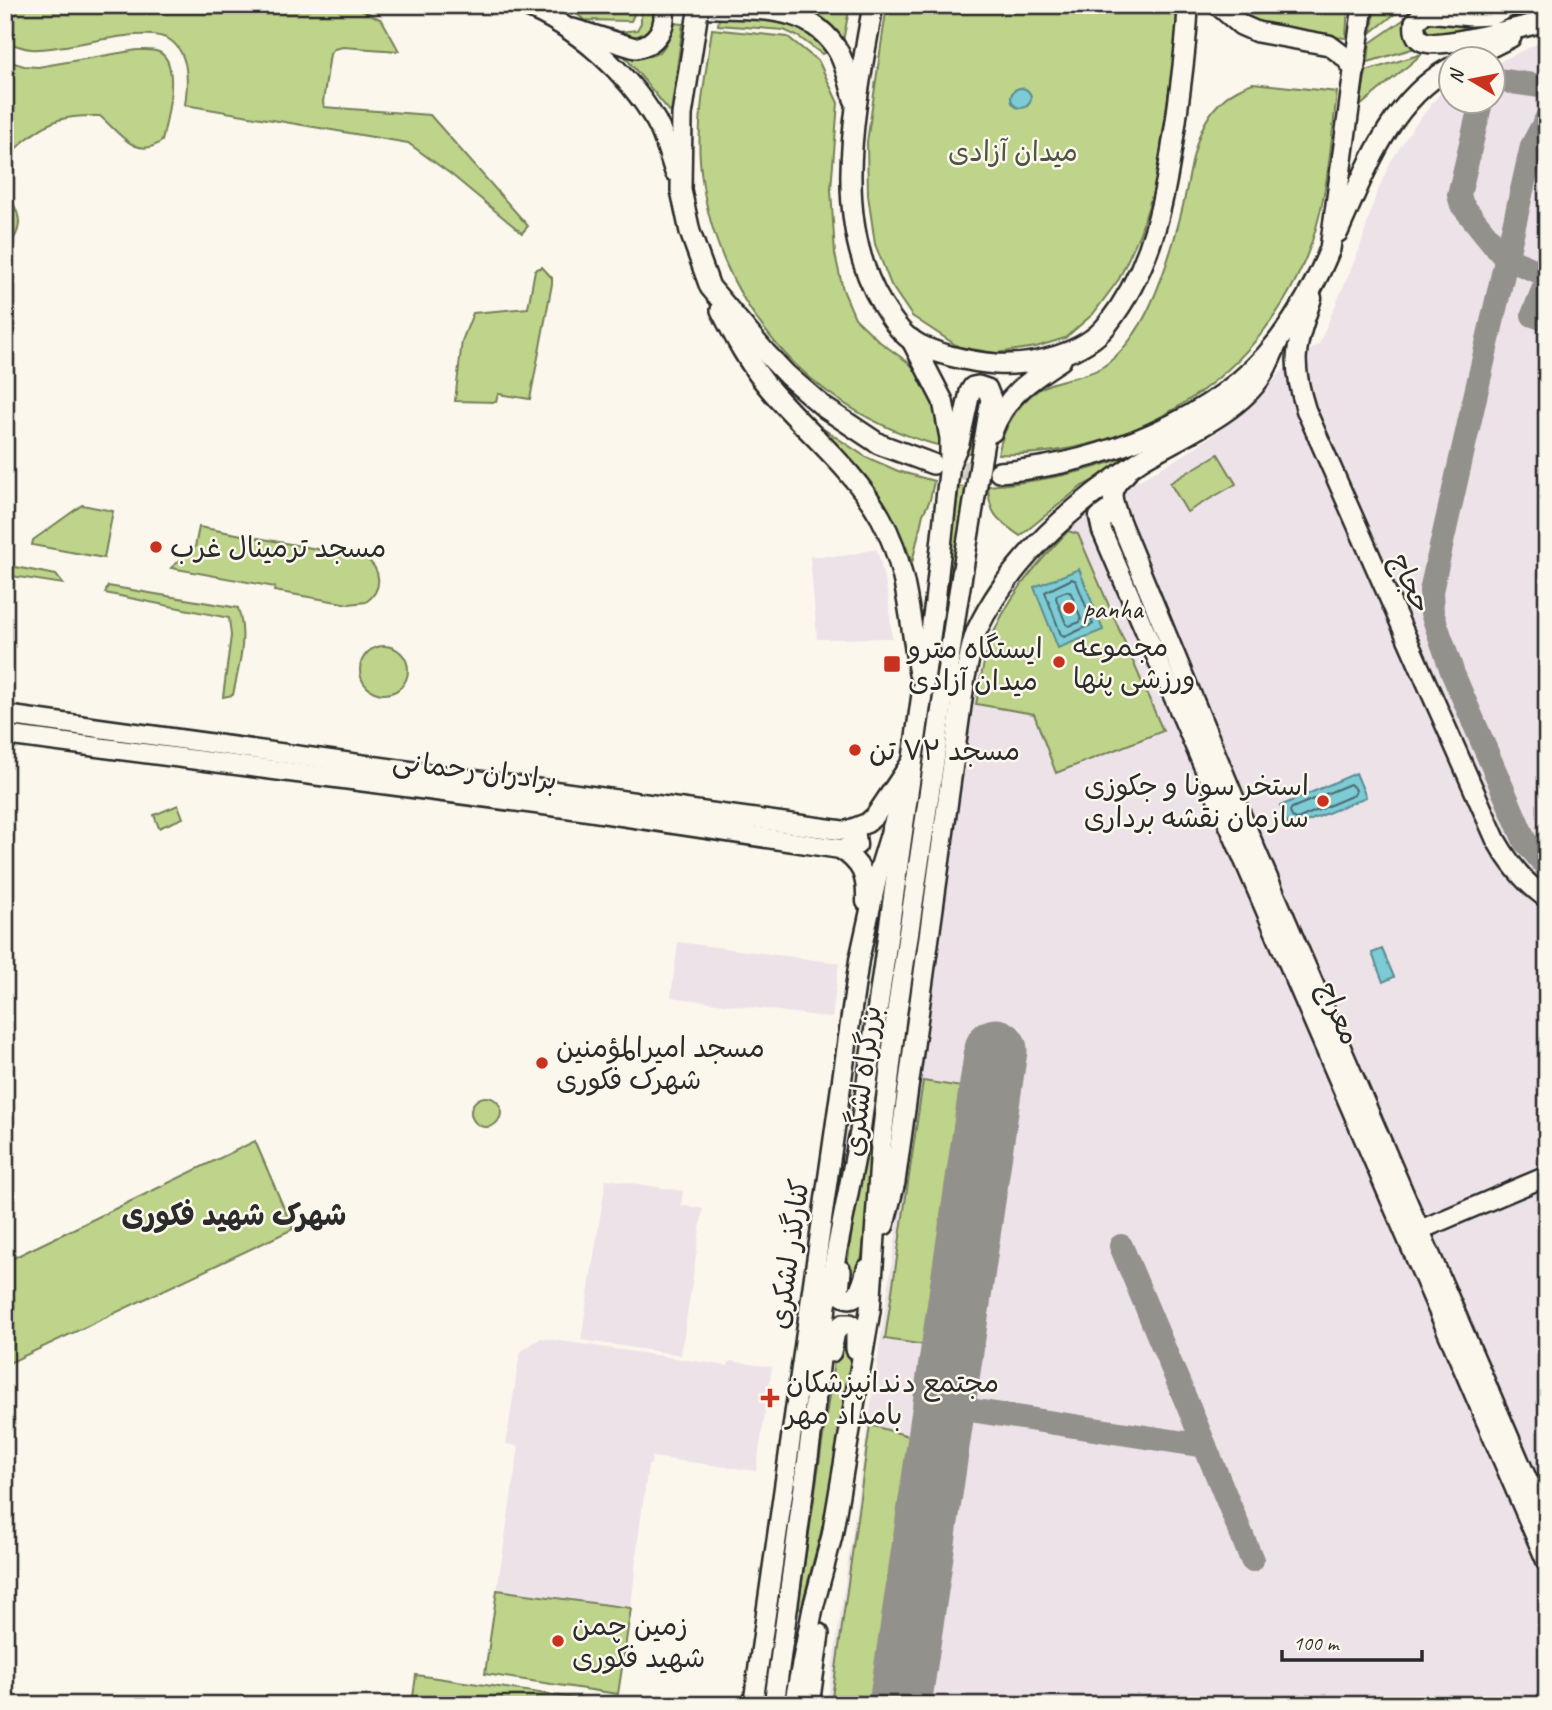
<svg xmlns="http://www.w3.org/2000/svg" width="1552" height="1710" font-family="Caveat,'Playpen Sans Arabic',sans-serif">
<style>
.built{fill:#ece2e8}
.green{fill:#bed48a;stroke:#74805a;stroke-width:2}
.water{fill:#7bcbd5;stroke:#5b8b91;stroke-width:2}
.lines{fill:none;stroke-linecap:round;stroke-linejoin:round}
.shore{stroke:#4b6b6f;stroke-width:2}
.taxiway{stroke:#93918c;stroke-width:24}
.runway{stroke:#93918c;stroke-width:63}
.highway-tunnel{stroke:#d1cec5;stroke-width:19;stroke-dasharray:19 10;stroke-linecap:butt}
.major-casing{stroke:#2b2b2b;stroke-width:23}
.highway-casing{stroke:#2b2b2b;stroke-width:24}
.major{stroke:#fbf7ec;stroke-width:18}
.highway{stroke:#fbf7ec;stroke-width:19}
.poi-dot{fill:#c8321e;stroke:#fbf7ec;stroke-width:2.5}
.labels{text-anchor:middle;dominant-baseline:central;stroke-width:5;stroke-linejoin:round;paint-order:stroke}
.park-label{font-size:28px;fill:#505543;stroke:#fbf7ec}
.poi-label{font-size:28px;fill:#2b2b2b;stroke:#fbf7ec;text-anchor:start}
.street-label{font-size:28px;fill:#2b2b2b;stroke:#fbf7ec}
.neighbourhood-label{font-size:30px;font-weight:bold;fill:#2b2b2b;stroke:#fbf7ec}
</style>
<rect width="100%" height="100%" fill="#fbf7ec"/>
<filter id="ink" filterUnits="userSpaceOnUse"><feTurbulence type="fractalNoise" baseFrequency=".0143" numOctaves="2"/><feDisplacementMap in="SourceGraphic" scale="14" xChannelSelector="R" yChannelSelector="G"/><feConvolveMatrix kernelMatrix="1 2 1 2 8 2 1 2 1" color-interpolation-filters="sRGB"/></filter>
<g filter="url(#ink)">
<g class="built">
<path d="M1547 39V1705H827L976 687 990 636 997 621 1022 582 1068 531 1127 487 1187 453 1230 423 1260 397 1280 373 1319 344 1360 248 1375 197 1391 161 1412 129 1442 91 1450 86V102H1492L1493 65Z"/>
<path d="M877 549 888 595 892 638 817 639 810 556H843Z"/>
<path d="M678 942 839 963 832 1018 671 997Z"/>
<path d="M606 1179 683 1191 681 1205 703 1209 681 1355 581 1340Z"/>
<path d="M541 1338 728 1366 730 1361 772 1367 756 1471 652 1457 651 1465H648L638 1540 631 1608 497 1590 519 1446 506 1444 520 1352Z"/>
</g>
<g class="green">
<path d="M13 5H352L382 20 399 51 343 47 334 49 330 54 323 102 324 107 430 115 528 226 522 233 452 175 408 143 185 105C188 83 190 54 170 40 146 23 63 52 31 49 22 48 14 45 5 41V11Z"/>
<path d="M567 5 653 7 654 28 637 40 601 34 637 30 641 23V11L636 10 631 21 584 20Z"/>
<path d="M792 5H850L843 41 811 13Z"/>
<path d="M887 5H1177V33L1156 183 1140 233 1119 279 1093 314 1065 338 1036 347 996 353 959 347 912 316 891 285 875 244 868 195 867 142Z"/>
<path d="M1232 5H1348L1346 38C1307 35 1262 31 1232 5Z"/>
<path d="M1375 5H1406L1372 32Z"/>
<path d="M736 17C777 20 797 18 826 52L822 54 799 37 784 30 718 25 719 19Z"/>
<path d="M1406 18 1415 48 1368 62 1370 43Z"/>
<path d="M1423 20 1494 23 1465 32 1426 39 1420 23Z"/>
<path d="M673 23 683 24 671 113 625 57C657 58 666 56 673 23Z"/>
<path d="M712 29 788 37 819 62 838 103 831 189 835 254 843 290 855 318 880 342 909 363 927 382 936 407 941 433V446C808 412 711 298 700 161 697 117 706 73 712 29Z"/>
<path d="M137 50C144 50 153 49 159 52 182 63 166 123 162 141 136 161 119 132 100 116 65 115 50 119 23 142 16 148 9 155 5 164V60L24 66 38 67Z"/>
<path d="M1422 54 1360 106 1366 71Z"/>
<path d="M1253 83 1337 92C1331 143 1328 195 1311 244 1265 375 1135 459 998 454 1004 425 1022 395 1050 384 1067 378 1085 377 1101 368 1122 355 1140 328 1150 306 1164 276 1174 242 1182 210 1195 158 1193 103 1253 83Z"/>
<path d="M5 189C19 213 27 225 7 248L5 247Z"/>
<path d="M542 267 552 278V284L530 399 498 394 496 402 455 401 462 341 473 313 528 308 535 270Z"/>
<path d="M982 393 975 454 964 452 974 394Z"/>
<path d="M816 424 866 457 898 471 934 481 930 500 923 514 912 563C895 507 855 467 816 424Z"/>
<path d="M1139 451 1140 456 1082 486 1020 536C998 520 989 515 988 486 1042 481 1090 473 1139 451Z"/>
<path d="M1218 454 1236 484 1187 512 1170 483Z"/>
<path d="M959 486 967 488 950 598 945 597Z"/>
<path d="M82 505 113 511 104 558 32 545 33 540Z"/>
<path d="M199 527 365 558C382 569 383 590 366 602L349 604 274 591 275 587 171 568 195 547Z"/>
<path d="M1068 531 1078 534 1163 731 1056 773 1034 714 976 704C980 685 982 664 989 646 1004 600 1035 566 1068 531Z"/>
<path d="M5 565 56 575 63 584 5 575Z"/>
<path d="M108 586 238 608C248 638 239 665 233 695L223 697 231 636 229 618 105 593Z"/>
<path d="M944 606 948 607 858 1285 844 1290 859 1177 874 1098Z"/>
<circle cx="384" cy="670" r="24"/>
<path d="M178 805 183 818 159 828 154 815Z"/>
<path d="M923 1081 962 1087 925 1345 885 1339Z"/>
<circle cx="486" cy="1112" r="15"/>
<path d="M255 1141 293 1229 5 1365V1262Z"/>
<path d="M841 1330 854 1339 835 1478 801 1609 798 1608 838 1334Z"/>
<path d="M870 1425 912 1437 872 1705H831Z"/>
<path d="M497 1590 631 1608 618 1694 485 1674Z"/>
<path d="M416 1675 574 1698 573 1705H412Z"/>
</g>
<g class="water">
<circle cx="1021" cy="98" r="10"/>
<path d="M1079 569 1103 630 1058 648 1034 587Z"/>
<path d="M1356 773 1366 797 1290 829 1280 806Z"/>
<path d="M1382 949 1394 977 1383 982 1372 953Z"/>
</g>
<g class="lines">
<g class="shore">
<path d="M1072 579 1076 581 1093 624 1064 637 1061 635 1045 592Z"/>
<path d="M1067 591 1071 593 1081 619 1080 622 1069 626 1066 624 1056 598 1057 595Z"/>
<path d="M1350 784 1356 790 1354 795 1297 819 1292 817 1290 811 1292 808Z"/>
</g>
<g class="taxiway">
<path d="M1492 83 1497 80 1547 87"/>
<path d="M1481 102 1459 195 1462 205 1505 258 1547 275"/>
<path d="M1547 118 1532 146 1431 591 1432 613 1453 674 1525 841 1547 867"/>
<path d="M1547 288 1543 290 1533 315 1547 320"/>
<path d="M1121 1246 1205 1446"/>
<path d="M944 1406 1205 1446 1252 1560"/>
</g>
<path class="runway" d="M900 1705 996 1050"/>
<path class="highway-tunnel" d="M934 464 973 472H994"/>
<defs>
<g id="major">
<path d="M1312 298C1296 347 1290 359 1306 410L1496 840C1509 863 1526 884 1547 899"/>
<path d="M1126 474C1105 491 1113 501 1121 524L1252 841 1547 1525"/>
<path d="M1121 524 1111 512 1107 511 1099 517 1102 531 1547 1563"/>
<path d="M5 715 846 831 856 836 857 845 849 849H840"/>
<path d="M5 735 581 810 840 849C862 863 867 876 866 902"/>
<path d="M846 831 867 823 875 816 912 761"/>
<path d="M1408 1235 1547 1176"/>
<path d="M753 1705 859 960 879 870 901 798"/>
</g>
<g id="highway">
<path d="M523 5C576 26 627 72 656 121 665 137 669 155 675 172"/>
<path d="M699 5 682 115 681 190 690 232 710 287 765 352 787 375 825 408 879 444 933 464"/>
<path d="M873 5C857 101 828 217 883 306 890 317 899 331 910 339 931 354 971 362 996 364 1033 366 1084 354 1107 325 1155 264 1165 195 1176 121 1181 82 1187 44 1188 5"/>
<path d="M1218 5 1241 25 1257 32 1329 45 1345 57 1355 70"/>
<path d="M1512 5 1492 15 1471 16 1425 12 1415 22C1414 30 1415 37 1422 41 1438 50 1521 27 1543 22"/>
<path d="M698 7C749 11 810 0 839 53 846 67 850 84 854 99"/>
<path d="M573 29 635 48C656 45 668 27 663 5"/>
<path d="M1465 60 1511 37"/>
<path d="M1338 232C1365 172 1390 101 1450 68"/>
<path d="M721 310C735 338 749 364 769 388 805 431 853 468 881 518 907 565 910 622 919 674"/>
<path d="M992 432C1005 396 1030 380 1061 360"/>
<path d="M999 472C1096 465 1216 421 1277 342 1298 315 1317 281 1330 249L1363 5"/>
<path d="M884 1225 895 1182 965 677C969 661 971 644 977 630 1011 558 1076 503 1141 460 1179 437 1238 414 1262 375 1268 365 1273 352 1278 341"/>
<path d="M841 1271 839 1290 841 1295C859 1306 863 1283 867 1269"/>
<path d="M831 1352 835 1332 843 1324H850L856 1329V1349"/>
<path d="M774 1705 813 1421 826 1306 860 1132 890 921 935 602 950 463V438L943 401 911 339"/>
<path d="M794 1705 813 1608 832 1536 870 1311 881 1145 896 1018 957 605 991 399 987 389 978 386 973 387 970 392 959 443 950 463"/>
<path d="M809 1705 819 1634"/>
</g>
</defs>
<use href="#major" class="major-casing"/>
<use href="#highway" class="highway-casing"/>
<use href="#major" class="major"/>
<use href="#highway" class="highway"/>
</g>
</g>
<g class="poi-dot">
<circle cx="156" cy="547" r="7"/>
<circle cx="1069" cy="608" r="7"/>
<circle cx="1059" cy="662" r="7"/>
<rect x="883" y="655" width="18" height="18" rx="3.5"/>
<circle cx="855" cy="750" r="7"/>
<circle cx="1323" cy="801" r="7"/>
<circle cx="542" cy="1063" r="7"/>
<path d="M766.5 1387.5h7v7h7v7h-7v7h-7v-7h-7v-7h7z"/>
<circle cx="558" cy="1641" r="7"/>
</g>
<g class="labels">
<g class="park-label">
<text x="1013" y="151">میدان آزادی</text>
</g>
<g class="poi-label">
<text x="170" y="547">مسجد ترمینال غرب</text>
<text x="1083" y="608">panha</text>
<text x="1073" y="646">مجموعه<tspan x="1073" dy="32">ورزشی پنها</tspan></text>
<text x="908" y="648">ایستگاه مترو<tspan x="908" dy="32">میدان آزادی</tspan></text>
<text x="869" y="750">مسجد ۷۲ تن</text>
<text x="1309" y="785" text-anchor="end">استخر سونا و جکوزی<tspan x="1309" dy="32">سازمان نقشه برداری</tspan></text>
<text x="556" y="1047">مسجد امیرالمؤمنین<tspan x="556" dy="32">شهرک فکوری</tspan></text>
<text x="786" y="1382">مجتمع دندانپزشکان<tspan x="786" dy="32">بامداد مهر</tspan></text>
<text x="572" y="1625">زمین چمن<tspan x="572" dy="32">شهید فکوری</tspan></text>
</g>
<g class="street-label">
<text transform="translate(1411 583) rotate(66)">حجاج</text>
<text transform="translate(475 770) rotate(7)">برادران رحمانی</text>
<text transform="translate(1339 1013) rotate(67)">معراج</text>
<text transform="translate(862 1081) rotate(-83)">بزرگراه لشگری</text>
<text transform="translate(789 1254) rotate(-82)">کنارگذر لشکری</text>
</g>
<g class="neighbourhood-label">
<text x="234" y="1215">شهرک شهید فکوری</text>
</g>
</g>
<rect width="1552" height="1710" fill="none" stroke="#fbf7ec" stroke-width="28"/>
<rect x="14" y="14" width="1524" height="1682" fill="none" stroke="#2b2b2b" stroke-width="2.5" filter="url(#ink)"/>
<g transform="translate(1472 80) rotate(280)"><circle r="33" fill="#fbf7ec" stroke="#a8a59f" stroke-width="2"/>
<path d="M0-5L12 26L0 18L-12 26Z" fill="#c8321e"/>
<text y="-10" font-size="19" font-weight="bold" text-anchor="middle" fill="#2b2b2b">N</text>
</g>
<path d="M1282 1650v10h140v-10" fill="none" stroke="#2b2b2b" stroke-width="3.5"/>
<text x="1293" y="1650" font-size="21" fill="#2b2b2b" stroke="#fbf7ec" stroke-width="5" paint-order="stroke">100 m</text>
</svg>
